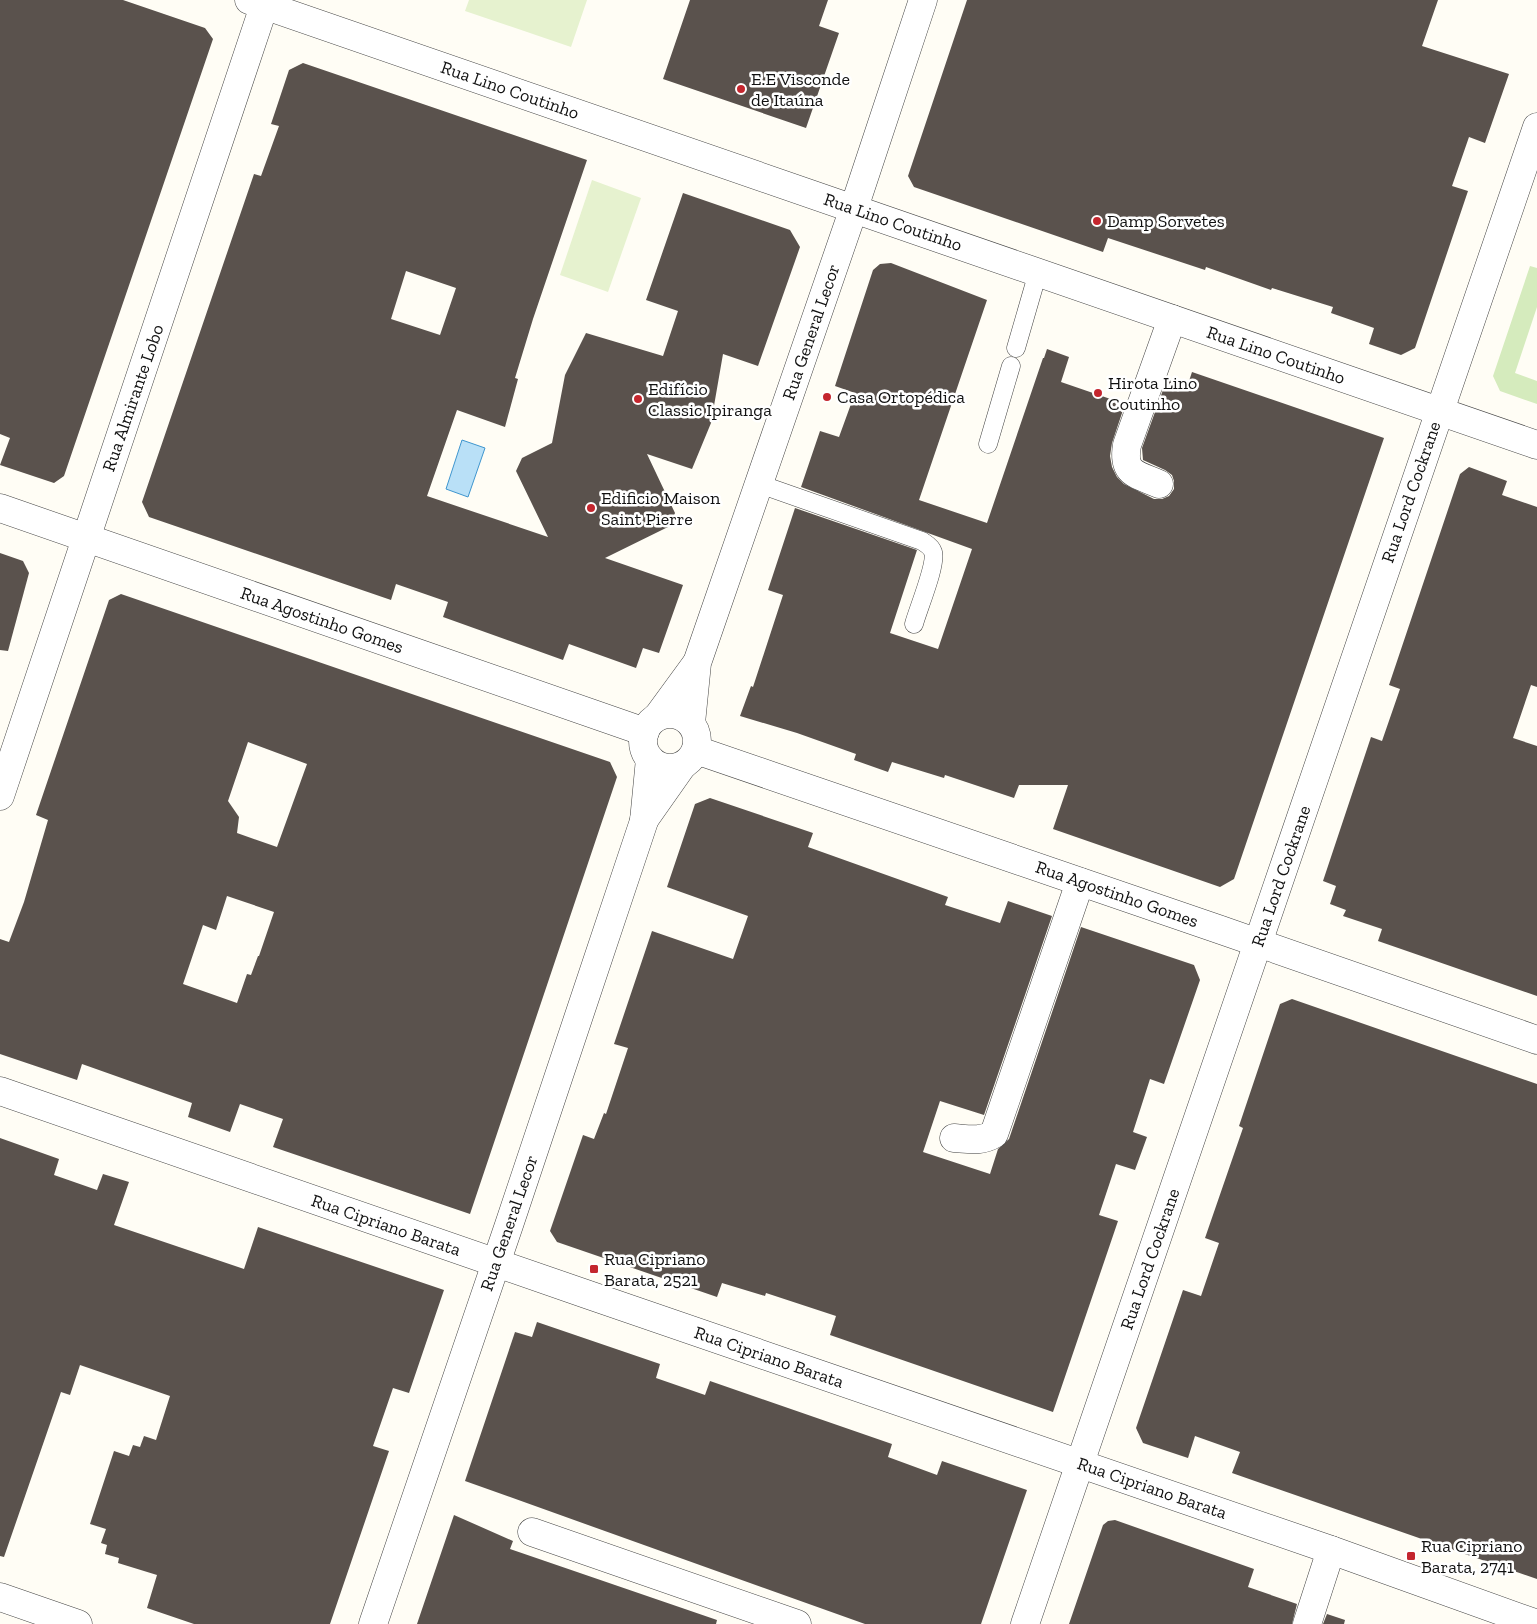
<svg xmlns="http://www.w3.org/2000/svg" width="1537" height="1624" font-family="'Zilla Slab',serif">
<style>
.green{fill:#d5ebbd}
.pitch{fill:#e6f2cf}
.water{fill:#b9e0f7;stroke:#3f96cf}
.building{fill:#5a524d;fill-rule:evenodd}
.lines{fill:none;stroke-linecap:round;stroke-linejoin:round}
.service-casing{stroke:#444;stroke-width:19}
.minor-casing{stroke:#444;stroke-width:29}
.tertiary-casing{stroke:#444;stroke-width:29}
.service{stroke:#fff;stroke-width:18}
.minor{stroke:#fff;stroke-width:28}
.tertiary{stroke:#fff;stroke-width:28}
.poi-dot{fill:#c4262e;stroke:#fff;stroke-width:2}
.labels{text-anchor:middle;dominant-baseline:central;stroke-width:5;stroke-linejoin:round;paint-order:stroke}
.poi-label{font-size:18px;fill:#111;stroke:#fff;text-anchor:start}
.street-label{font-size:18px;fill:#111;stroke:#fff}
</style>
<rect width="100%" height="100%" fill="#fffdf5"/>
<path class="green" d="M1530 266 1537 268V307L1515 373 1537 381V404L1500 391 1493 376Z"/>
<g class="pitch">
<path d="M469 0H587L571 47 465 11Z"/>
<path d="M592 180 641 198 608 292 560 275Z"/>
</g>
<path class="water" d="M462 440 485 448 468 497 446 489Z"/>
<g class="building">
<path d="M0 0H123L205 28 213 39 64 476 54 483 0 465 10 438 0 434Z"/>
<path d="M690 0H828L819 26 839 33 806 128 663 79Z"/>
<path d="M967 0H1438L1422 46 1509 74 1485 143 1469 137 1452 186 1468 191 1415 348 1401 355 1369 344 1374 328 1331 313 1333 307 1272 288 1271 290 1206 267 1205 270 1108 238 1103 252 914 187 908 176Z"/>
<path d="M303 63 587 160 533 319 515 378 518 379 505 427 457 410 427 496 548 537 516 471 522 458 552 443 565 375 586 333 663 356 678 311 646 300 683 193 790 230 800 247 758 366 723 354 711 423 692 469 647 454 675 513 670 526 605 558 683 585 659 653 643 648 636 668 569 644 563 660 443 617 448 602 396 584 391 600 149 517 142 502 254 174 261 176 279 126 271 124 289 70ZM406 271 456 288 440 335 391 319Z"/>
<path d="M891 263 987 300 919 500 987 523 1043 358H1044L1047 349 1069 357 1061 382 1125 404 1112 443 1110 456 1112 467 1117 477 1124 484 1154 499H1162L1169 496 1174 489V481L1172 475 1165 470 1143 460 1142 448 1167 379 1188 384 1192 372 1384 438 1234 879 1220 887 1053 829 1068 785H1019L1014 798 945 775 944 778 892 762 888 772 854 760 856 754 797 733 740 716 751 686 753 687 783 595 768 590 795 508 917 550 890 633 938 649 972 549 801 487 820 431 839 437 855 393 835 386 873 270 880 264Z"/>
<path d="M1469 467 1507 481 1502 495 1537 507V687L1531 685 1513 738 1537 746V996L1378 941 1382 929 1343 916 1346 910 1330 904 1336 886 1323 881 1371 737 1382 741 1400 689 1389 685 1460 474Z"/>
<path d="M0 553 23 561 29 573 8 651 0 650Z"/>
<path d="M121 594 610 762 617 777 470 1214 273 1147 283 1119 240 1104 230 1132 188 1117 192 1103 82 1064 77 1080 0 1054V939L9 942 24 902 48 820 36 815 109 600ZM248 742 307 764 277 847 237 833 239 817 228 801ZM227 896 274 912 259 956H258L251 975 247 974 237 1003 183 984 203 925 216 930Z"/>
<path d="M710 798 813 833 808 847 948 897 945 905 1000 923 1008 901 1052 916 984 1115 940 1101 923 1152 990 1174 998 1149 1009 1139 1081 927 1194 965 1200 980 1164 1084 1150 1079 1133 1132 1147 1137 1135 1170 1116 1164 1099 1215 1118 1221 1053 1412 830 1335 836 1316 766 1293 765 1296 722 1283 717 1297 557 1242 550 1231 583 1135 594 1139 604 1113 606 1114 628 1048 614 1044 652 931 733 959 748 916 667 887 695 804Z"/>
<path d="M1292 999 1537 1084V1579L1232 1473 1240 1452 1195 1436 1188 1458 1143 1443 1136 1428 1183 1290 1201 1296 1219 1243 1205 1238 1243 1128 1239 1126 1280 1004Z"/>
<path d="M0 1138 59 1159 54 1175 97 1190 103 1174 129 1182 114 1225 244 1269 258 1227 444 1290 409 1393 393 1388 373 1446 389 1451 330 1624H194L147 1608 157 1575 118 1563 119 1558 105 1554 107 1545 101 1543 106 1529 90 1524 114 1451 129 1456 133 1445 140 1447 144 1436 156 1440 170 1396 80 1365 70 1395 61 1392 4 1557 0 1556Z"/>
<path d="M537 1322 660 1364 656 1378 705 1395 710 1381 892 1444 888 1457 937 1475 942 1461 1027 1490 981 1624H865L465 1481 515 1332 532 1337Z"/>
<path d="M454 1515 513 1541 510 1549 717 1620 716 1624H417Z"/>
<path d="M1115 1520 1254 1569 1248 1587 1297 1604 1292 1624H1069L1103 1525 1108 1521Z"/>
<path d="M1327 1614 1345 1620 1344 1624H1323Z"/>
</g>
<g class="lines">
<defs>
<g id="service">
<path d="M1016 348 1038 272"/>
<path d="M988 444 1011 366"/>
<path d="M759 484 922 541C926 544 931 546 933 552 937 564 918 609 914 624"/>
</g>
<g id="minor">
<path d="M1159 484C1136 474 1122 474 1127 445L1172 319"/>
<path d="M658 716 696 664"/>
<path d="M691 723 697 663 854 208 923 0"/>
<path d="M0 796 266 0"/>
<path d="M644 820 682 766"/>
<path d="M0 1091 586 1294 1331 1550 1537 1624"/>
<path d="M954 1138C968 1139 981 1142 994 1134L1080 882"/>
<path d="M532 1532 797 1624"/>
<path d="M0 1597 78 1624"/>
<path d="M373 1624 509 1225 644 821 650 759"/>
<path d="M1025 1624 1537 127"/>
<path d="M1307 1624 1331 1550"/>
</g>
<g id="tertiary">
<path d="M249 0 1537 445"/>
<path d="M0 508 645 732"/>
<circle cx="670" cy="741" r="27"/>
<path d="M696 750 1221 930 1537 1040"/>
</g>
</defs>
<use href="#service" class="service-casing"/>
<use href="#minor" class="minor-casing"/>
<use href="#tertiary" class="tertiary-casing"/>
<use href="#service" class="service"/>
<use href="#minor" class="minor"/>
<use href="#tertiary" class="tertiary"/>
</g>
<g class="poi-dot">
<circle cx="741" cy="89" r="5"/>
<circle cx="1097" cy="221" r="5"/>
<circle cx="1098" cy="393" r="5"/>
<circle cx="827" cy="397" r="5"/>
<circle cx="638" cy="399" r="5"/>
<circle cx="591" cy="508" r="5"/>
<rect x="589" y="1264" width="10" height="10" rx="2.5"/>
<rect x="1406" y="1551" width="10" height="10" rx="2.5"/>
</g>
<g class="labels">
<g class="poi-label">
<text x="751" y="79">E.E Visconde<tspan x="751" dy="21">de Itaúna</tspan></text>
<text x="1107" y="221">Damp Sorvetes</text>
<text x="1108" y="383">Hirota Lino<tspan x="1108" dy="21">Coutinho</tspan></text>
<text x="648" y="389">Edifício<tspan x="648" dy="21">Classic Ipiranga</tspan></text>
<text x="837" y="397">Casa Ortopédica</text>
<text x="601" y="498">Edificio Maison<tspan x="601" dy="21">Saint Pierre</tspan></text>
<text x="604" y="1259">Rua Cipriano<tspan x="604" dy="21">Barata, 2521</tspan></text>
<text x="1421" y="1546">Rua Cipriano<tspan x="1421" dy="21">Barata, 2741</tspan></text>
</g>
<g class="street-label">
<text transform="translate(510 90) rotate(19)">Rua Lino Coutinho</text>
<text transform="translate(893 222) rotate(19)">Rua Lino Coutinho</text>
<text transform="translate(811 332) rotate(-71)">Rua General Lecor</text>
<text transform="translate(1276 355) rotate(19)">Rua Lino Coutinho</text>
<text transform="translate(133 398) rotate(-71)">Rua Almirante Lobo</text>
<text transform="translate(1411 492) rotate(-71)">Rua Lord Cockrane</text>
<text transform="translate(322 620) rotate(19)">Rua Agostinho Gomes</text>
<text transform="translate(1281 876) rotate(-71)">Rua Lord Cockrane</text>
<text transform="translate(1117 894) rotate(19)">Rua Agostinho Gomes</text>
<text transform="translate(509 1223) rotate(-71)">Rua General Lecor</text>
<text transform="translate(386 1225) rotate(19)">Rua Cipriano Barata</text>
<text transform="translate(1150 1259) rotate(-71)">Rua Lord Cockrane</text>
<text transform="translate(769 1357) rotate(19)">Rua Cipriano Barata</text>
<text transform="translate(1152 1488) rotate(19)">Rua Cipriano Barata</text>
</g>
</g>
</svg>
